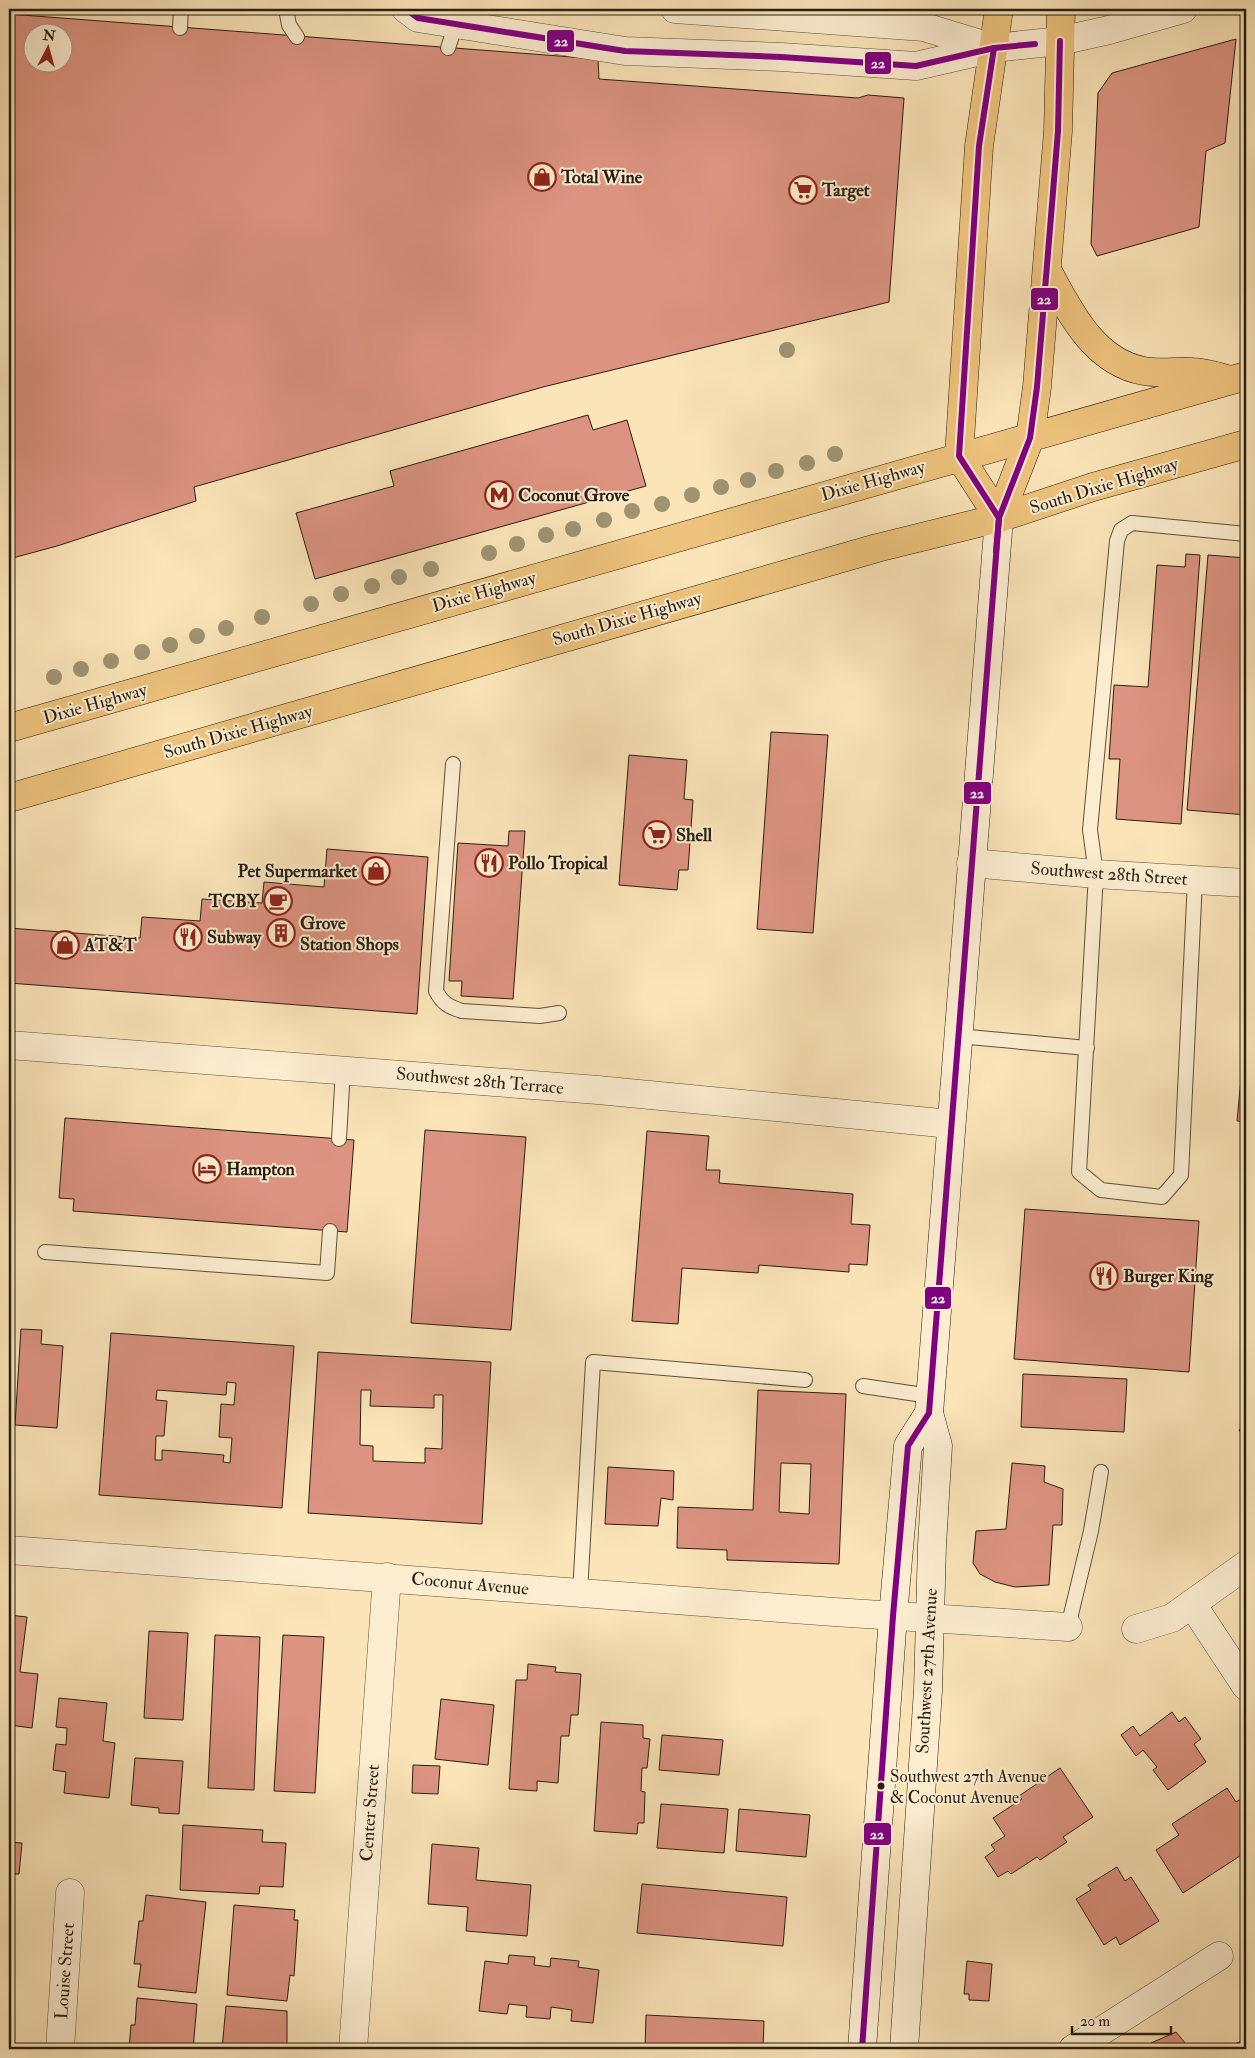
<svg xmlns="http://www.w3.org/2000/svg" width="1255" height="2058" font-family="'IM FELL Double Pica',serif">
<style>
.building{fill:#dc9381;stroke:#291f10;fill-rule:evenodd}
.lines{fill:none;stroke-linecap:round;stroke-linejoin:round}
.lane-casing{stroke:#5d503a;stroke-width:16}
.street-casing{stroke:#5d503a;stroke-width:29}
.secondary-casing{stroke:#291f10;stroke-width:29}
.highway-casing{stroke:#291f10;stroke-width:29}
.lane{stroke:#fcedd1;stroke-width:14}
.street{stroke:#fcedd1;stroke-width:28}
.secondary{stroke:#fcedd1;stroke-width:28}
.highway{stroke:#edc27c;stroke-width:28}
.bus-1-casing{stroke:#fcedd1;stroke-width:10}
.bus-1{stroke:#800080;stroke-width:6}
.tree{fill:#9f9371}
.bus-dot{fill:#291f10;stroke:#fcedd1;stroke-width:2}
.labels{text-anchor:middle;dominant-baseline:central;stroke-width:4;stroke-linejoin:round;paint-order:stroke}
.bus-label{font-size:17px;fill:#291f10;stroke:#fcedd1;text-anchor:start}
.poi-label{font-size:18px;font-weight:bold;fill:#291f10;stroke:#fcedd1;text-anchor:start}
.street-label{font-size:18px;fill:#291f10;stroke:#fcedd1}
.line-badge{stroke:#fcedd1;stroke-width:2}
.badge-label{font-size:14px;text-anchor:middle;font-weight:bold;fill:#fff}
</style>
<rect width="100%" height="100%" fill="#fae4b8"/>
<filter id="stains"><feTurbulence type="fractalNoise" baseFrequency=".004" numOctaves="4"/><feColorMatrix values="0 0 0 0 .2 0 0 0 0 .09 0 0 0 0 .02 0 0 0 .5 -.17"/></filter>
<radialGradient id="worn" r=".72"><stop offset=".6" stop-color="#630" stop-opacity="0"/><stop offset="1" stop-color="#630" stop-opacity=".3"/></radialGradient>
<g class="building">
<path d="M9 14 598 59 599 79 858 98 868 95 904 98 889 302 543 387 194 487 196 501 57 546 9 559ZM32 32H62V62H32Z"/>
<path d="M1236 39 1225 143 1206 151 1199 227 1097 256 1091 244 1098 93 1112 73Z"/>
<path d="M588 415 593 430 627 420 646 486 315 579 296 513 394 486 390 471Z"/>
<path d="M1186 554 1200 555 1181 824 1116 819 1120 759H1109L1114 685 1148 687 1157 565 1185 567Z"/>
<path d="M1208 555 1246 558V815L1187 810Z"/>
<path d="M771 732 828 735 813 933 757 929Z"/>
<path d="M629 755 687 760 684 799 693 800 688 870H679L677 890 619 885Z"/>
<path d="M509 831H525L513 999 461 996 462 981H449L458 843 508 846Z"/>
<path d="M327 849 428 857 417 1014 9 983V928L140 938 142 917 200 921 202 899 262 903 264 882 324 887Z"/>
<path d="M1246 1026V1122L1237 1121Z"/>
<path d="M65 1118 354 1140 347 1232 73 1211 74 1199 59 1198Z"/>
<path d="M425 1130 526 1137 511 1330 411 1323Z"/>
<path d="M647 1131 709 1136 706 1170H720L719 1183 853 1194 851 1224 870 1225 867 1265 849 1264V1272L759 1265 758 1273 682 1268 678 1324 632 1321Z"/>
<path d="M1025 1209 1199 1221 1189 1372 1014 1359Z"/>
<path d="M21 1329 42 1330 41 1344 63 1346 57 1428 15 1425Z"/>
<path d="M111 1333 294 1346 282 1508 99 1495ZM227 1382 236 1383 234 1405 221 1404 219 1437 232 1438 230 1463 223 1462 224 1455 162 1450V1460H155L156 1436H164L167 1401 156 1400 157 1390 226 1395Z"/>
<path d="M318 1352 491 1362 482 1524 308 1513ZM361 1390H371L370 1406 434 1408V1395H443L442 1449 425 1448V1463L373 1461V1446L360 1445Z"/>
<path d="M1023 1374 1127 1379 1124 1432 1021 1427Z"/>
<path d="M758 1390 846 1394 839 1564 727 1560V1550L677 1548 678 1507 753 1510ZM781 1463 811 1464 809 1514 779 1512Z"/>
<path d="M1246 1425V1441L1239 1430Z"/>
<path d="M1012 1463 1045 1466 1044 1482 1063 1489 1062 1525H1053L1049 1585 1015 1587 995 1582 980 1574 973 1563 976 1531 1006 1529Z"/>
<path d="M608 1467 674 1471 673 1500 661 1498 658 1526 605 1524Z"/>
<path d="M9 1615 27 1617 20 1672 38 1674 32 1728 9 1725Z"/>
<path d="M149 1631 188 1633 183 1720 144 1718Z"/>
<path d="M215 1635 260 1637 254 1790 208 1788Z"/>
<path d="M283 1635 324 1637 315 1793 274 1791Z"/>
<path d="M528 1664 556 1667 555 1672 581 1674 578 1715H571L569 1736H561L558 1783 537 1781V1791L509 1789 516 1680H527Z"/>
<path d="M59 1698 107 1703 103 1741 115 1743 109 1798 64 1793 66 1772 53 1770 56 1744 66 1745 67 1728 56 1727Z"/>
<path d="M441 1699 494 1705 488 1765 435 1759Z"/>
<path d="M1172 1712 1179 1722 1185 1717 1201 1739 1194 1744 1206 1762 1168 1790 1153 1770 1157 1767 1143 1750 1136 1756 1121 1735 1133 1726 1140 1736Z"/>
<path d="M601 1722 643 1725V1738L650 1739 647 1768H642L641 1791 645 1792 644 1823H638L637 1834 594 1831Z"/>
<path d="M662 1735 723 1740 719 1775 659 1770Z"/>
<path d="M135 1758 183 1761 179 1814 159 1813V1808L131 1805Z"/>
<path d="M413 1765 440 1766 438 1794 412 1793Z"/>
<path d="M1060 1768 1093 1817 1063 1837 1067 1842 1040 1860 1037 1857 1011 1874 1008 1871 998 1877 985 1857 995 1850 991 1845 1005 1836 993 1818 1022 1799 1019 1796Z"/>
<path d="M1227 1788 1236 1802 1243 1798 1246 1803V1852L1183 1893 1156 1850 1179 1835 1172 1824Z"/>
<path d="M661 1804 728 1809 724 1853 657 1848Z"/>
<path d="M739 1809 810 1815 806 1857 736 1851Z"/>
<path d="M183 1825 263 1830 262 1842 286 1843 283 1887 260 1886 259 1894 180 1890Z"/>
<path d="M9 1842 22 1843 19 1874H9Z"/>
<path d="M432 1844 479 1848 476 1880 531 1885 527 1936 466 1931 468 1907 428 1904Z"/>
<path d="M1117 1867 1125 1881 1131 1877 1159 1921 1120 1945 1116 1937 1104 1945 1076 1899 1091 1890 1088 1885Z"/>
<path d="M642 1884 787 1897 783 1946 637 1933Z"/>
<path d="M146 1895 206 1902 196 1993 138 1987 141 1964H134L139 1921H143Z"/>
<path d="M234 1905 295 1910 294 1920H298L294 1976 290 1975 287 2001 227 1995Z"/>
<path d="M509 1955 535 1957 534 1965 550 1967 551 1958 579 1961 578 1967 599 1970 593 2023 571 2021 572 2010 551 2007 550 2019 526 2017 527 2006 509 2004 507 2014 479 2011 485 1961 508 1964Z"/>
<path d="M967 1961 992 1964 989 2001 969 2000V1994H964Z"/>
<path d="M137 1998 197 2004 193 2049H129L131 2025H135Z"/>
<path d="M226 2006 287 2011V2049H222Z"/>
<path d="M646 2015 764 2021 763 2049H645Z"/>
<path d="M1176 2032 1190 2049H1152L1151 2043Z"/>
<path d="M1246 2039V2049H1224Z"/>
</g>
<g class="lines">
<defs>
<g id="lane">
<path d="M286 9 289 25 297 37"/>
<path d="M180 28 181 9"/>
<path d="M448 48 461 9"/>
<path d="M453 764 436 991C442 1003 449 1007 462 1011L540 1016 559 1013"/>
<path d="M1195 880 1181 1175 1162 1197 1101 1190 1079 1172 1096 874 1090 830 1117 541 1121 530 1132 523 1246 534"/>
<path d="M958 1036 1087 1048"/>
<path d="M339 1139 343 1069"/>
<path d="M45 1252 327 1273 330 1231"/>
<path d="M863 1386 930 1396"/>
<path d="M580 1593 593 1362 805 1380"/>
<path d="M1068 1627 1091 1531 1101 1472"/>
</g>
<g id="street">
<path d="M406 9 418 18 625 51 781 57 916 66 994 48 1060 41 1109 30 1183 9"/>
<path d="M675 9 924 27 990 47"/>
<path d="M971 863 1096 874 1246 883"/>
<path d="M9 1045 598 1090 951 1124"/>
<path d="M9 1550 834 1612 1068 1627"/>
<path d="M1192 1604 1246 1686"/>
<path d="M1136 1629 1172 1618 1246 1565"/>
<path d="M60 2049 70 1893"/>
<path d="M353 2049 387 1577"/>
<path d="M1073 2049 1219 1956"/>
</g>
<g id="secondary">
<path d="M862 2049 893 1616 908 1446 929 1413"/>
<path d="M904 2049 928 1690 932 1545 938 1446 929 1413 999 518"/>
</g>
<g id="highway">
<path d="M1047 270C1069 310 1093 362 1144 371 1160 374 1176 371 1193 372 1205 372 1219 377 1230 380"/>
<path d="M999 518 959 456 979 146 999 9"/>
<path d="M999 518 1030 438 1037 387 1058 131 1061 9"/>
<path d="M9 728 1246 376"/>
<path d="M9 798 877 548 999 518 1093 487 1246 444"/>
</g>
</defs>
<use href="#lane" class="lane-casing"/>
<use href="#street" class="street-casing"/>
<use href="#secondary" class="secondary-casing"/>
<use href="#highway" class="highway-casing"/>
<use href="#lane" class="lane"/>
<use href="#street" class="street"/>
<use href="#secondary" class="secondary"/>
<use href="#highway" class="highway"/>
<defs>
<g id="bus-1">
<path d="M406 9 418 18 625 51 781 57 916 66 994 48 1035 44"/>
<path d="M996 551 999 518 1030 438 1037 387 1058 131 1060 41"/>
<path d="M862 2049 893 1616 908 1446 929 1413 999 518 959 456 979 146 994 48"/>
</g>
</defs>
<use href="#bus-1" class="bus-1-casing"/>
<use href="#bus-1" class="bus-1"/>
</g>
<g class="tree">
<circle cx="787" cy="350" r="8"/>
<circle cx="835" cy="454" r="8"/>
<circle cx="807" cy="463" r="8"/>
<circle cx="776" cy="471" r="8"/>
<circle cx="748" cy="480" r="8"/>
<circle cx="721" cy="487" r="8"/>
<circle cx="692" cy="495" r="8"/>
<circle cx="662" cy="504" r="8"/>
<circle cx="632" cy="511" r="8"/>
<circle cx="604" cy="520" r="8"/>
<circle cx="573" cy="529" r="8"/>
<circle cx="546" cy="535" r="8"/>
<circle cx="517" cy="544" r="8"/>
<circle cx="489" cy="553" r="8"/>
<circle cx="431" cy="569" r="8"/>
<circle cx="399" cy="577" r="8"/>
<circle cx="372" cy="586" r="8"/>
<circle cx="341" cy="594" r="8"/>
<circle cx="311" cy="604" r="8"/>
<circle cx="262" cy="617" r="8"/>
<circle cx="226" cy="628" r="8"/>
<circle cx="197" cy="636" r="8"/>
<circle cx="170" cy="645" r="8"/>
<circle cx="142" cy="652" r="8"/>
<circle cx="111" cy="661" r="8"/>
<circle cx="81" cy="669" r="8"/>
<circle cx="54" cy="677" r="8"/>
</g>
<defs>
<symbol id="shop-ring" viewBox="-11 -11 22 22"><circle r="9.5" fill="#fcedd1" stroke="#8f2418" stroke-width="1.5"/><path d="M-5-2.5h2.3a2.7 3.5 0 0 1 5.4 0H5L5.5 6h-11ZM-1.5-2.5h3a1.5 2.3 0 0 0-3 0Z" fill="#8f2418"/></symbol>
<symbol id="supermarket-ring" viewBox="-11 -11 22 22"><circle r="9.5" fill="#fcedd1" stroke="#8f2418" stroke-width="1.5"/><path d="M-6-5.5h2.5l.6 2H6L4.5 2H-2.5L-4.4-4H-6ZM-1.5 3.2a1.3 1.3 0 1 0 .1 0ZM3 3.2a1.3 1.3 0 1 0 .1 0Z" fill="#8f2418"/></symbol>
<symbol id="metro-ring" viewBox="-11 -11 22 22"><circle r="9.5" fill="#fcedd1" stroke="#8f2418" stroke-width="1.5"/><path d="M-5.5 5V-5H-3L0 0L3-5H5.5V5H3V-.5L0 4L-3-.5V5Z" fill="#8f2418"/></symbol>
<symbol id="restaurant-ring" viewBox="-11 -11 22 22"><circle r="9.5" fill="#fcedd1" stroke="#8f2418" stroke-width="1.5"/><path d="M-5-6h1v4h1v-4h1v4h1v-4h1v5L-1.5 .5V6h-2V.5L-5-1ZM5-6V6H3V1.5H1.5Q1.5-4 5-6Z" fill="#8f2418"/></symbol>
<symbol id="cafe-ring" viewBox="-11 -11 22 22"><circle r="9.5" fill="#fcedd1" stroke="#8f2418" stroke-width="1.5"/><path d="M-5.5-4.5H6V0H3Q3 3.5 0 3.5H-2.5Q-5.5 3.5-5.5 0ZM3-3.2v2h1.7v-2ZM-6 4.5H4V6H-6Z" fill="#8f2418"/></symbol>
<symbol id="building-ring" viewBox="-11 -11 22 22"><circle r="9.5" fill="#fcedd1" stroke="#8f2418" stroke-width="1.5"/><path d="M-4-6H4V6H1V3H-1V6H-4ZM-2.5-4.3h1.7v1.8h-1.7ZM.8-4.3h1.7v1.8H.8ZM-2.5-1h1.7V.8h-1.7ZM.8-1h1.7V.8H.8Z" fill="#8f2418"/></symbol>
<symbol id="hotel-ring" viewBox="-11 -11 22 22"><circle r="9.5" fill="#fcedd1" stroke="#8f2418" stroke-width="1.5"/><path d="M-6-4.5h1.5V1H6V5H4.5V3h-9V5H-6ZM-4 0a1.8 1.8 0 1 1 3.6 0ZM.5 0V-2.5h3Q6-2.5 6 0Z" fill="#8f2418"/></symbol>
</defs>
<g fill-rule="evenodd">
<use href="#shop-ring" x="526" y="161" width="32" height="32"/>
<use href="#supermarket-ring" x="787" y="174" width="32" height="32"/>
<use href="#metro-ring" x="483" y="479" width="32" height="32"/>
<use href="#supermarket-ring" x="641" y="819" width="32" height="32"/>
<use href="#restaurant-ring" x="473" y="847" width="32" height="32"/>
<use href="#shop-ring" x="360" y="855" width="32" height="32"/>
<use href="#cafe-ring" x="262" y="885" width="32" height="32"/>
<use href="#building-ring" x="265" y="917" width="32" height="32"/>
<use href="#restaurant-ring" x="172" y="921" width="32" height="32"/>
<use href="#shop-ring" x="49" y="929" width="32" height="32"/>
<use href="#hotel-ring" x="191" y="1153" width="32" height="32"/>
<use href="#restaurant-ring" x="1088" y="1260" width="32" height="32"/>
</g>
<circle class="bus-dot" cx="881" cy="1786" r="4.5"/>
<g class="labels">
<g class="bus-label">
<text x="890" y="1776">Southwest 27th Avenue<tspan x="890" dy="21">&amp; Coconut Avenue</tspan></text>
</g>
<g class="poi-label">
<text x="561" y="177">Total Wine</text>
<text x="822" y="190">Target</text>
<text x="518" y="495">Coconut Grove</text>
<text x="676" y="835">Shell</text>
<text x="508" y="863">Pollo Tropical</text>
<text x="357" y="871" text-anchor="end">Pet Supermarket</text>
<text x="259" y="901" text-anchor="end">TCBY</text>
<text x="300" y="923">Grove<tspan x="300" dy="21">Station Shops</tspan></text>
<text x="207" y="937">Subway</text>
<text x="84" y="945">AT&amp;T</text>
<text x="226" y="1169">Hampton</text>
<text x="1123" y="1276">Burger King</text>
</g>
<g class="street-label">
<text transform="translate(873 481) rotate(-16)">Dixie Highway</text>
<text transform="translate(1104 486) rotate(-17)">South Dixie Highway</text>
<text transform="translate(484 592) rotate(-16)">Dixie Highway</text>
<text transform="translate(627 619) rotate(-16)">South Dixie Highway</text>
<text transform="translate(95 704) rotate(-16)">Dixie Highway</text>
<text transform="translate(238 732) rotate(-16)">South Dixie Highway</text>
<text transform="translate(1109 874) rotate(4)">Southwest 28th Street</text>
<text transform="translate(480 1081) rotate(5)">Southwest 28th Terrace</text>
<text transform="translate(470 1584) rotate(5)">Coconut Avenue</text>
<text transform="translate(927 1671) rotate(-87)">Southwest 27th Avenue</text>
<text transform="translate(370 1813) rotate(-86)">Center Street</text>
<text transform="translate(65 1971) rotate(-86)">Louise Street</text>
</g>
</g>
<g class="line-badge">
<rect x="546" y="29" width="29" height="24" rx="5" fill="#800080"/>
<rect x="864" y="51" width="28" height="24" rx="5" fill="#800080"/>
<rect x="1030" y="287" width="29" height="24" rx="5" fill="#800080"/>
<rect x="963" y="781" width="29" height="24" rx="5" fill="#800080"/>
<rect x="924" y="1286" width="28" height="24" rx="5" fill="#800080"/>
<rect x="863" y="1822" width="29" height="24" rx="5" fill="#800080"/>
</g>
<g class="badge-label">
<text x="561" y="46">22</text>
<text x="878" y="68">22</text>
<text x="1044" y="304">22</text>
<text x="977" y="798">22</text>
<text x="938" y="1303">22</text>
<text x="877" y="1839">22</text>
</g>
<rect width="1255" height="2058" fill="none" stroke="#fae4b8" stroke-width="30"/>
<rect x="10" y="10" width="1235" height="2038" fill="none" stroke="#291f10" stroke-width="2.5"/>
<rect x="15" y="15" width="1225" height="2028" fill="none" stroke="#291f10"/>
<g transform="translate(48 48) rotate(6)"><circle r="24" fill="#fcedd1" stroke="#a89b84"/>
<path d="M0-4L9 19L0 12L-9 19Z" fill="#8f2418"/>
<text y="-8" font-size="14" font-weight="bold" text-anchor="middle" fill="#291f10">N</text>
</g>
<path d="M1072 2026v8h99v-8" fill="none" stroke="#291f10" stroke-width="2.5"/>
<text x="1080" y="2026" font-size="15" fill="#291f10" stroke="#fcedd1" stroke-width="4" paint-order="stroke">20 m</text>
<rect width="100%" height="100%" filter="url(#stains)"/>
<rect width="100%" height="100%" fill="url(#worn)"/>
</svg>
